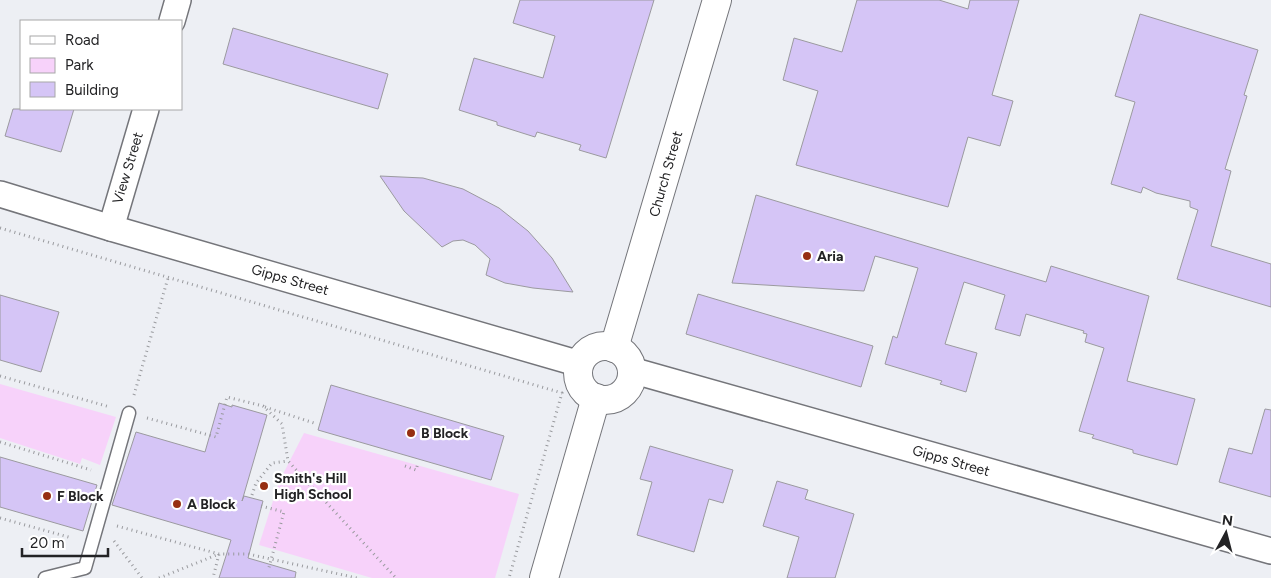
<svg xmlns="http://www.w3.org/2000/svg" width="1271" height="578" font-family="Figtree,sans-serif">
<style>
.green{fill:#f7d2fa}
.building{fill:#d5c5f6;stroke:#9b9a9f}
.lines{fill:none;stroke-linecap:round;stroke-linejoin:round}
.lane-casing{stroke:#74757a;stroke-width:15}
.street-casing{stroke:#74757a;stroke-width:28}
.secondary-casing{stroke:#74757a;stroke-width:30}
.path{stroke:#999a9e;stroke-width:3;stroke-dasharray:1 4;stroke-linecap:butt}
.lane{stroke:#fff;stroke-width:12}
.street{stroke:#fff;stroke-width:25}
.secondary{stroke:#fff;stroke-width:28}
.path-bridge{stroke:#999a9e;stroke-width:3;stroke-dasharray:1 4;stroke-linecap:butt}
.poi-dot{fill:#962e12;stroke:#fff;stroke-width:2}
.labels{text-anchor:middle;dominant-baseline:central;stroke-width:4.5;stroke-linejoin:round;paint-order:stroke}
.street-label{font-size:14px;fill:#232325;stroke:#fff}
.poi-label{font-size:14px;font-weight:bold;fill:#232325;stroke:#fff;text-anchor:start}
</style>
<rect width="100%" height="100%" fill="#edeff4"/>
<g class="green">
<path d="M0 384 116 417 100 465 82 458 80 464 0 438Z"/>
<path d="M304 433 519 494 495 578H372L259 545 279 482Z"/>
</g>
<g class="building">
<path d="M520 0H654L606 158 579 150 581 145 537 132 535 137 497 125V122L459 110 474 58 543 78 555 36 513 23Z"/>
<path d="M857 0H939L968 9 970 0H1019L992 95 1013 101 1000 146 968 137 948 207 796 165 818 91 783 80 794 38 842 52Z"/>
<path d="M1140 14 1258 50 1244 95 1247 96 1225 169 1231 171 1211 246 1271 264V307L1177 279 1198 210 1190 207V201L1156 193 1143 187 1141 193 1111 184 1135 102 1115 96Z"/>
<path d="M233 28 388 74 378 109 223 64Z"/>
<path d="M13 109H74L61 152 5 136Z"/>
<path d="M380 176 423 178 463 189 499 208 528 231 552 258 573 292 533 288 505 283 486 275 490 259 475 245 463 240 453 241 442 247 404 211Z"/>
<path d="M756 195 1046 282 1051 266 1149 296 1127 381 1195 399 1177 465 1133 453V450L1092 438 1094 435 1079 431 1104 348 1085 342 1087 334 1083 333 1084 331 1026 314 1020 336 995 329 1005 295 964 282 945 344 977 353 966 392 940 384 942 381 885 364 893 336 897 338 918 268 875 256 864 291 732 283Z"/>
<path d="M698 294 873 346 861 387 686 334Z"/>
<path d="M0 295 59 312 41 372 0 360Z"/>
<path d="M331 385 504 436 491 480 318 430Z"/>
<path d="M219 403 232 407V405L267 415 242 501 244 496 263 501 248 558 296 572 295 578H219L231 540 112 505 136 432 205 452Z"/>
<path d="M1265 409 1271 410V497L1219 482 1229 448 1252 454Z"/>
<path d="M650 446 733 470 723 503 709 499 694 552 637 535 652 482 640 479Z"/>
<path d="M0 457 97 485 83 531 0 507Z"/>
<path d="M777 481 808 490 805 499 854 514 835 578H787L799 537 763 526Z"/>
</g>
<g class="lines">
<defs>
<path id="lane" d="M45 578 85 568 129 413"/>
<g id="street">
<path d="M172 21 178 0"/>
<path d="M0 194 111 228 580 364"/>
<path d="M111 228 146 109"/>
<path d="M631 370 1271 551"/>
</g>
<g id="secondary">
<circle cx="605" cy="373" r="27"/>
<path d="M614 348 717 0"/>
<path d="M544 578 596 398"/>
</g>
</defs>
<use href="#lane" class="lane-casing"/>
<use href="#street" class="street-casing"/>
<use href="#secondary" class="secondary-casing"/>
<g class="path">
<path d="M0 228 562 393 509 578"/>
<path d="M0 376 110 407"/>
<path d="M134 395 168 278"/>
<path d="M265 407 317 424"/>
<path d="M147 418 216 437 227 397 263 406 282 424 288 461 396 578"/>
<path d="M0 442 91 470"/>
<path d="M405 466 416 470 418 463"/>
<path d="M252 495 256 483 272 463 288 461"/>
<path d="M0 518 72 538"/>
<path d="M117 526 219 554H248L357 578"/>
<path d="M114 541 142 578"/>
<path d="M159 578 219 554 213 578"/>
</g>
<use href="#lane" class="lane"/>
<use href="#street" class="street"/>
<use href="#secondary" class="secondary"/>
<path class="path-bridge" d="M261 506 284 512 268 571"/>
</g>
<g class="poi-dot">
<circle cx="807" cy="256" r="5"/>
<circle cx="411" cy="433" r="5"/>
<circle cx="264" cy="486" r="5"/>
<circle cx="47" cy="496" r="5"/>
<circle cx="177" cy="504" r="5"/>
</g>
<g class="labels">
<g class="street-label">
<text transform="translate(128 168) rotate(-73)">View Street</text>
<text transform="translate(666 174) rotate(-74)">Church Street</text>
<text transform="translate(290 280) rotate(16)">Gipps Street</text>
<text transform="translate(951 461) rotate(16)">Gipps Street</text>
</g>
<g class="poi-label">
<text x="817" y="256">Aria</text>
<text x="421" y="433">B Block</text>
<text x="274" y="478">Smith's Hill<tspan x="274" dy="16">High School</tspan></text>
<text x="57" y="496">F Block</text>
<text x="187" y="504">A Block</text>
</g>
</g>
<rect x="20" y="20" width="162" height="90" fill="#ffffff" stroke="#a7a7a8"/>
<rect x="30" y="36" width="25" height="8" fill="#ffffff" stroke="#a7a7a8"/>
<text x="65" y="45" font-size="15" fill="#232325">Road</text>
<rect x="30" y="58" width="25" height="15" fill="#f7d2fa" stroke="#a7a7a8"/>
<text x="65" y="70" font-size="15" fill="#232325">Park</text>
<rect x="30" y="82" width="25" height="15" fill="#d5c5f6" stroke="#a7a7a8"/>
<text x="65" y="95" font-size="15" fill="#232325">Building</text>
<g transform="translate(1226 533) rotate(7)" stroke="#ffffff" stroke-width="4" paint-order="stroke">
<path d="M0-4L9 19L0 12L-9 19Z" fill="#232325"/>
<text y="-8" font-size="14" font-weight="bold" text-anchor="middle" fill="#232325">N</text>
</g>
<path d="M22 548v8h86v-8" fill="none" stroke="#232325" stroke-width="2.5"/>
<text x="30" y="548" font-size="15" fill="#232325" stroke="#ffffff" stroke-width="4" paint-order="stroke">20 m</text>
</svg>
